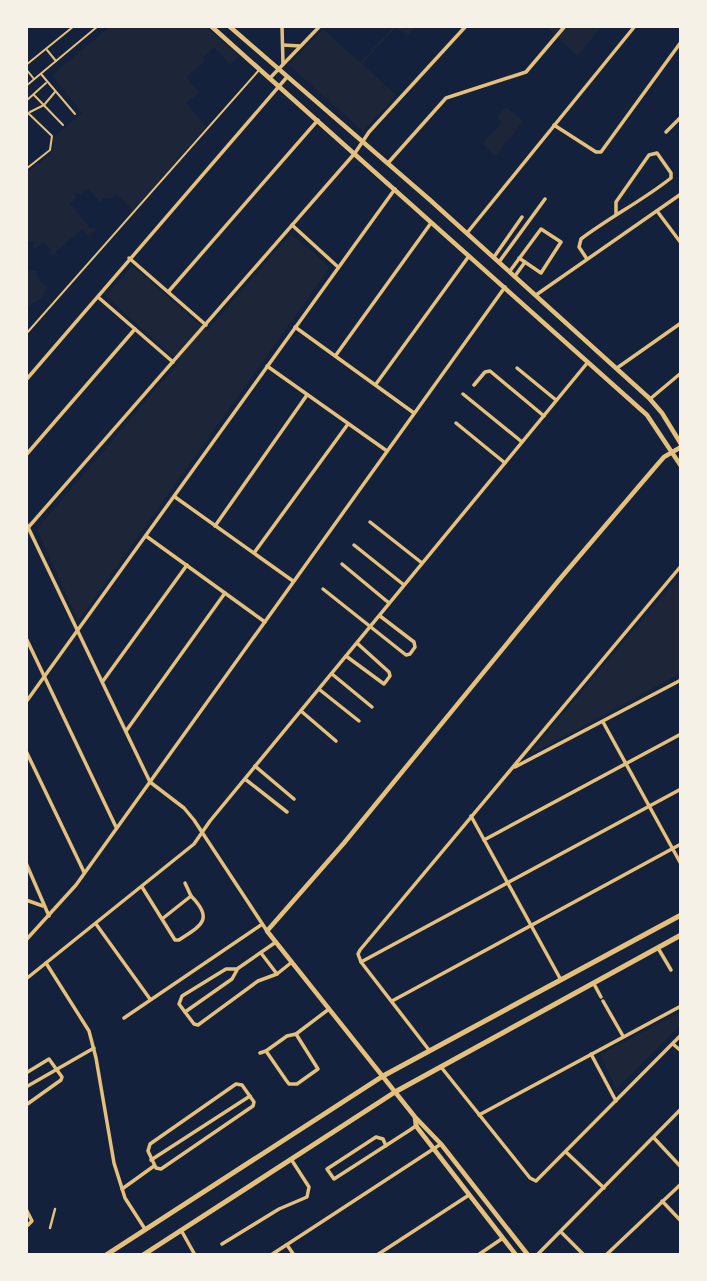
<svg xmlns="http://www.w3.org/2000/svg" width="707" height="1281" font-family="'IBM Plex Sans',sans-serif">
<style>
.green{fill:#1d2539}
.lines{fill:none;stroke-linecap:round;stroke-linejoin:round}
.service{stroke:#e5c07b;stroke-width:2}
.pedestrian{stroke:#e5c07b;stroke-width:2.5}
.minor{stroke:#e5c07b;stroke-width:3.5}
.tertiary{stroke:#e5c07b;stroke-width:4.5}
.secondary{stroke:#e5c07b;stroke-width:4.5}
.primary{stroke:#e5c07b;stroke-width:5}
</style>
<rect width="100%" height="100%" fill="#14213d"/>
<g class="green">
<path d="M111 26H205L239 56 230 64 215 47 203 57 205 61 186 77 199 93 186 103 206 127 133 211 117 194 110 199 106 197 100 202 88 189 80 194 74 192 76 198 70 204 91 229 93 227 96 230 89 236 82 229 53 255 48 253 51 250 44 242 34 249V242L26 241V173L53 152V138L82 113 52 75Z"/>
<path d="M394 26H416L407 36 396 27 362 64 396 95 363 131 289 65 323 29 360 63Z"/>
<path d="M546 26H602L495 156 482 144 502 122 497 117 506 107 523 121 577 56Z"/>
<path d="M291 234 330 267 78 621 37 529 179 362 106 296 132 266 207 331Z"/>
<path d="M28 267 29 271H37V277L47 288 41 298 26 308V269Z"/>
<path d="M681 573V673L528 756 681 574Z"/>
<path d="M681 1012V1024L616 1090 601 1054Z"/>
</g>
<g class="lines">
<g class="service">
<path d="M47 50 56 61"/>
<path d="M26 65 74 26"/>
<path d="M26 69 34 79"/>
<path d="M41 74 75 114"/>
<path d="M26 86 98 26"/>
<path d="M34 95 63 125"/>
<path d="M26 101 46 83"/>
<path d="M26 111 52 136 50 150 26 169"/>
<path d="M30 112 44 105 55 92"/>
<path d="M26 334 259 70"/>
</g>
<path class="pedestrian" d="M50 1228 55 1209"/>
<g class="minor">
<path d="M282 26 283 64"/>
<path d="M283 45 300 46"/>
<path d="M270 78 320 26"/>
<path d="M554 125 596 152H601L681 42"/>
<path d="M666 132 681 117"/>
<path d="M388 163 446 98 526 72 565 26"/>
<path d="M657 211 681 243"/>
<path d="M292 225 338 267"/>
<path d="M467 233 635 26"/>
<path d="M494 257 522 217"/>
<path d="M129 258 206 325"/>
<path d="M587 259 579 247 581 239C610 217 642 201 671 178V173L657 153 649 155 616 202V214"/>
<path d="M499 262 545 199"/>
<path d="M510 271 541 229 561 242 541 273 519 258"/>
<path d="M515 276 525 262"/>
<path d="M169 291 318 120"/>
<path d="M536 295 681 194"/>
<path d="M98 297 173 362"/>
<path d="M295 327 414 413"/>
<path d="M336 355 431 223"/>
<path d="M267 366 387 451"/>
<path d="M517 368 556 400"/>
<path d="M617 368 681 323"/>
<path d="M26 380 287 77"/>
<path d="M376 384 469 256"/>
<path d="M474 385 485 372 490 371 544 416"/>
<path d="M463 394 522 442"/>
<path d="M650 399 681 373"/>
<path d="M456 423 505 463"/>
<path d="M26 455 135 329"/>
<path d="M175 497 293 581"/>
<path d="M370 522 422 563"/>
<path d="M26 523 150 782 184 808 194 820 267 931"/>
<path d="M215 526 307 395"/>
<path d="M26 530 355 153 369 132 466 26"/>
<path d="M146 536 265 622"/>
<path d="M354 545 404 585"/>
<path d="M254 553 348 424"/>
<path d="M342 564 389 603"/>
<path d="M323 589 406 655 410 654 415 647 414 642 380 616"/>
<path d="M26 638 116 827"/>
<path d="M346 656 384 684 390 676 389 672 358 644"/>
<path d="M332 674 372 707"/>
<path d="M103 681 187 565"/>
<path d="M320 690 359 721"/>
<path d="M26 702 395 189"/>
<path d="M301 711 336 741"/>
<path d="M603 722 681 864"/>
<path d="M126 731 225 593"/>
<path d="M26 751 84 872"/>
<path d="M255 766 294 799"/>
<path d="M515 767 681 680"/>
<path d="M245 779 287 812"/>
<path d="M471 816 561 980"/>
<path d="M484 840 681 734"/>
<path d="M26 863 49 916"/>
<path d="M185 883 191 896"/>
<path d="M142 887 175 940H179C200 926 215 920 191 896L162 919"/>
<path d="M26 900 43 906"/>
<path d="M96 924 150 999"/>
<path d="M26 940 76 885 505 287"/>
<path d="M658 948 671 970"/>
<path d="M261 953 277 974 258 981 198 1025 194 1024 179 1004 182 996 226 969H237L276 942"/>
<path d="M361 962 681 789"/>
<path d="M46 963 89 1031 96 1058 114 1163 125 1198 145 1229"/>
<path d="M277 974 292 962"/>
<path d="M26 979 194 844 210 821 588 362"/>
<path d="M594 984 601 997"/>
<path d="M392 1001 681 844"/>
<path d="M603 1001 623 1036"/>
<path d="M185 1012 232 979 237 970"/>
<path d="M124 1018 261 925"/>
<path d="M673 1044 681 1051"/>
<path d="M429 1050 361 962 358 954 360 950 681 566"/>
<path d="M266 1051 286 1080 289 1084H297L318 1069 296 1034"/>
<path d="M260 1053 266 1051 287 1036 296 1034 329 1009"/>
<path d="M591 1054 616 1101"/>
<path d="M441 1067 530 1178 536 1181 681 1035"/>
<path d="M26 1073 49 1059 62 1077 61 1080 26 1105"/>
<path d="M236 1084 242 1085 254 1102 253 1106 161 1169 156 1168 148 1151 150 1144Z"/>
<path d="M26 1087 94 1048"/>
<path d="M479 1115 681 1006"/>
<path d="M654 1138 681 1167"/>
<path d="M386 1146 383 1139 376 1137 327 1169 334 1179 410 1130 417 1125"/>
<path d="M566 1152 604 1188"/>
<path d="M151 1160 250 1096"/>
<path d="M122 1189 154 1166"/>
<path d="M662 1201 681 1221"/>
<path d="M26 1209 32 1221 26 1227"/>
<path d="M181 1230 195 1255"/>
<path d="M561 1232 584 1255"/>
<path d="M222 1244 279 1209 307 1197 309 1187 291 1159"/>
<path d="M287 1245 294 1255"/>
<path d="M271 1255 441 1144"/>
<path d="M377 1255 469 1195"/>
<path d="M478 1255 503 1238"/>
<path d="M537 1255 681 1109"/>
<path d="M606 1255 681 1184"/>
<path d="M680 1255 681 1254"/>
</g>
<g class="tertiary">
<path d="M415 1118 416 1126 516 1255"/>
<path d="M528 1255 441 1144 415 1117 267 931 344 843 559 580 657 465 664 457 681 447"/>
</g>
<g class="secondary">
<path d="M211 26 647 415 681 466"/>
<path d="M229 26 430 200 649 398 662 413 681 444"/>
</g>
<g class="primary">
<path d="M106 1255 383 1076 681 915"/>
<path d="M143 1255 395 1092 681 935"/>
</g>
</g>
<rect width="707" height="1281" fill="none" stroke="#f6f1e7" stroke-width="56"/>
</svg>
